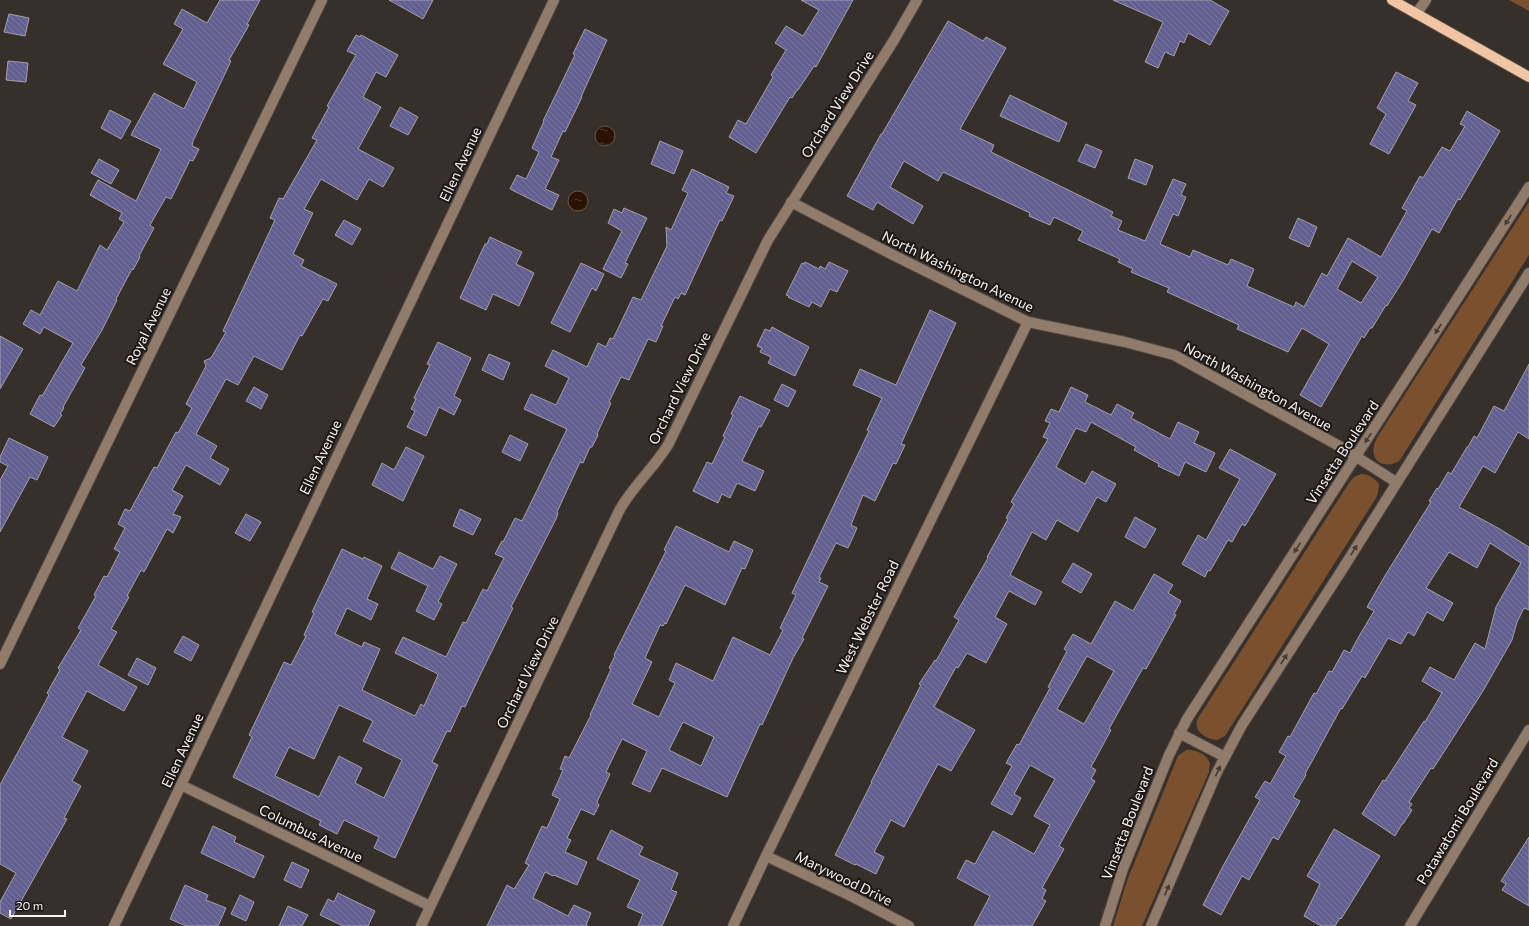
<svg xmlns="http://www.w3.org/2000/svg" width="1529" height="926" font-family="Commissioner,sans-serif">
<style>
.green{fill:#7a502f}
.water{fill:url(#water-ripples);stroke:#685649}
.building{fill:url(#building-back-hatch);stroke:#a1a1ac;fill-rule:evenodd}
.lines{fill:none;stroke-linecap:round;stroke-linejoin:round}
.minor-casing{stroke:#524a46;stroke-width:12}
.major-casing{stroke:#524a46;stroke-width:12}
.minor{stroke:#917b6b;stroke-width:10}
.major{stroke:#f1c4a3;stroke-width:10}
.oneway{fill:#453b34}
.labels{text-anchor:middle;dominant-baseline:central;stroke-width:4;stroke-linejoin:round;paint-order:stroke}
.street-label{font-size:14px;fill:#f9f3f0;stroke:#1c1816}
</style>
<defs>
<pattern id="water-ripples" width="26" height="14" patternUnits="userSpaceOnUse"><rect width="26" height="14" fill="#2a1302"/><path d="M2 4q2-2 4 0t4 0M15 11q2-2 4 0t4 0" fill="none" stroke="#4a3627"/></pattern>
<pattern id="building-back-hatch" width="6" height="6" patternUnits="userSpaceOnUse"><rect width="6" height="6" fill="#635f91"/><path d="M-1 5l2 2M0 0l6 6M5-1l2 2" fill="none" stroke="#7a76a1"/></pattern>
</defs>
<rect width="100%" height="100%" fill="#372f2a"/>
<g class="green">
<path d="M1509 0H1529V11Z"/>
<path d="M1529 202V255L1400 460C1392 467 1377 466 1374 455 1372 448 1375 442 1378 436Z"/>
<path d="M1361 474C1369 474 1374 478 1379 484L1378 493 1376 498 1225 736 1217 740C1205 739 1192 731 1198 718L1349 483 1354 477Z"/>
<path d="M1186 750C1195 749 1206 754 1210 763L1209 772 1142 926H1113L1128 878 1178 756Z"/>
</g>
<g class="water">
<circle cx="605" cy="136" r="10"/>
<circle cx="578" cy="201" r="10"/>
</g>
<g class="building">
<path d="M220 0H260L247 24 249 25 229 60 231 61 193 141 192 146 199 149 193 161 190 160 171 199 166 197 150 225 154 228 139 256 140 257 133 270 132 269 116 299 117 300 102 330 81 365 85 368 63 407 64 408 60 414 62 415 54 427 30 414 40 395 42 396 73 343 44 327 40 334 23 324 31 310 40 315 58 281 77 291 100 245 107 250 124 222 119 219 122 213 90 195 98 180 136 201 161 149 131 135 154 93 184 109 197 82 163 64 183 29 174 24 182 9 207 23Z"/>
<path d="M389 0H433L423 19Z"/>
<path d="M801 0H853L816 67 814 66 798 90H797L792 98 790 97 756 153 729 137 738 120 746 124 773 77 771 75 786 50 775 43 786 26 803 36 819 10Z"/>
<path d="M1113 0H1210L1229 11 1210 45 1188 33 1184 43 1180 41 1174 56 1165 52 1158 68 1145 62 1163 22Z"/>
<path d="M9 14 29 18 25 36 4 32Z"/>
<path d="M948 21 983 41 986 37 1006 48 960 129 994 145 991 152 1113 212 1111 216 1122 221 1118 230 1145 241 1173 179 1186 184 1181 195 1186 197 1178 216 1173 214 1160 244 1190 257 1193 250 1228 265 1231 259 1254 269 1247 286 1294 307 1296 302 1304 307 1322 273 1327 276 1348 238 1381 257 1407 211 1402 208 1420 176 1423 178 1442 147 1450 151 1465 126 1460 124 1467 111 1500 131 1460 200 1458 199 1439 233 1432 229 1404 279 1387 306 1386 305 1372 328H1370L1364 338 1362 336 1321 407 1300 395 1329 344 1302 328 1288 352 1237 329 1239 325 1167 292 1169 288 1131 272 1133 269 1118 262 1120 259 1078 240 1083 231 1054 217 1050 225 1029 216 1030 213 943 172 938 181 904 161 890 187 923 206 913 224 877 202 873 210 847 196 881 134H882ZM1352 261 1378 277 1361 303 1337 289Z"/>
<path d="M585 29 607 40 581 97H582L565 132 563 131 551 157 559 160 545 189 559 195 552 210 510 189 517 175 526 179 539 152 532 148 544 121H543L575 55 573 54Z"/>
<path d="M356 35 360 37 361 35 398 55 386 77 376 72 363 97 381 107 358 149 394 168 383 187 369 179 357 200 321 179 304 209 313 213 293 254 304 260 301 266 337 284 328 301 323 299 302 336 300 335 282 370 254 356 238 385 226 379 196 434 217 446 210 458 229 469 220 485 186 465 172 490 183 496 173 514 181 517 173 533 167 529 144 572 141 570 127 596 129 597 111 629 117 632 98 665 137 687 124 711 87 691 62 737 88 751 72 781 81 786 64 818 67 819 11 919 0 913V902L16 873 0 864V785L49 695 47 693 60 670 58 668 81 630 78 628 96 596 94 595 104 576 107 577 120 552 114 549 125 528 118 524 125 509 130 511 154 467 157 468 176 432 178 433 192 408 186 404 206 366 204 361 211 358 226 332 223 331 275 220 270 218 279 198 283 199 317 140 312 138 329 107 327 106 356 55 347 51Z"/>
<path d="M8 61 28 63 26 82 6 80Z"/>
<path d="M1396 72 1418 83 1408 101 1416 105 1389 154 1370 144 1386 114 1377 108Z"/>
<path d="M1010 95 1067 123 1059 142 1000 116Z"/>
<path d="M400 107 418 117 408 135 390 126Z"/>
<path d="M110 110 131 121 121 139 101 128Z"/>
<path d="M660 141 683 151 674 174 651 164Z"/>
<path d="M1086 144 1102 151 1095 168 1078 161Z"/>
<path d="M99 159 119 170 111 184 91 173Z"/>
<path d="M1135 159 1153 166 1146 185 1128 178Z"/>
<path d="M692 169 729 187 726 193 734 196 722 221 720 220 685 295 681 293 678 299 675 297 661 326H663L656 342 648 339 629 380 621 377 609 402 611 403 597 434 598 435 592 447H590L583 463 580 462 557 512 558 513 556 519 511 607 513 608 483 669 465 707 462 706 450 732 447 731 432 762 438 765 395 858 374 848 379 837 344 820 337 834 319 825 321 821 233 777 252 737 249 735 284 662 291 665 306 636 304 635 314 613 312 612 342 549 363 559 364 557 382 566 367 599 378 604 371 620 347 608 335 634 362 647 364 642 380 649 362 690 415 716 421 704 424 706 438 675 436 673 395 653 403 637 446 657 463 622 466 623 483 589 487 591 504 558 495 554 502 541 503 542 515 518 522 521 567 429 524 409 531 394 556 405 569 378 545 366 553 350 587 367 598 343 606 347 610 338 613 339 633 297 641 300 667 246 666 227 671 230 688 193 682 190ZM339 705 373 721 363 741 402 760 384 798 355 783 362 768 339 756 319 797 275 776 289 747 314 759Z"/>
<path d="M624 208 647 218 625 263 628 264 621 278 603 269 622 231 608 223 614 209 622 213Z"/>
<path d="M1298 218 1317 227 1309 247 1289 238Z"/>
<path d="M344 220 361 229 352 245 335 235Z"/>
<path d="M490 237 522 252 516 264 534 273 519 306 493 294 486 310 460 298 485 244H487Z"/>
<path d="M805 262 819 269 820 266 825 269 829 262 848 271 837 292 830 289 821 307 812 302 809 307 788 297 789 296 786 295 802 263 804 264Z"/>
<path d="M581 263 604 274 596 291 592 288 570 332 551 323Z"/>
<path d="M930 310 956 323 901 444 905 445 896 464 893 463 875 501 863 495 851 525 857 528 848 548 836 543 819 577 821 578 819 582 828 586 802 638 804 639 793 658 762 725 760 724 727 797 662 768 650 792 632 784 647 751 622 739 606 772 610 774 597 802 599 805 594 815 581 809 567 838 571 840 565 852 587 862 577 885 554 875 553 876 545 872 533 898 568 916 574 905 591 913 586 925 588 926H487L507 885 514 889 529 865 525 863 531 850 542 826 547 828 560 799 552 795 563 770 560 769 565 756 569 758 591 715H590L611 669 609 668 615 656 614 655 666 551 664 550 676 526 729 552 734 541 753 550 745 569 742 568 725 605 685 585 666 624 665 623 663 626 660 625 645 658 652 662 632 704 659 717 675 683 669 680 676 663 713 681 733 637 770 655 783 630 780 628 796 595 792 593 869 431 867 430 882 398 853 385 860 369 896 385ZM683 722 714 737 701 766 669 750Z"/>
<path d="M772 327 809 347 795 376 768 363 771 357 760 352 762 348 757 346 765 329 770 331Z"/>
<path d="M0 336 23 349 0 389Z"/>
<path d="M438 342 471 358 454 396 461 400 454 415 439 407 426 436 407 427 415 411 411 409 416 399 414 398 430 365 427 364Z"/>
<path d="M489 354 510 363 503 380 482 370Z"/>
<path d="M1529 364V439L1518 432 1495 473 1483 466 1459 507 1498 528 1529 547V610L1524 608 1517 622 1512 640 1483 691 1433 769 1431 768 1409 802 1412 804 1409 808 1412 810 1403 824H1402L1395 836 1362 814 1383 780 1385 781 1424 721 1425 722 1442 693 1422 681 1430 667 1454 680 1475 643 1485 649 1496 607 1521 563 1490 543 1477 568 1449 552 1426 588 1453 603 1443 621 1427 612 1414 636 1408 632 1401 644 1388 638 1365 678 1362 676 1342 709 1341 708 1305 774 1306 775 1293 797 1300 801 1278 840 1273 837 1249 880 1242 876 1221 915 1203 905 1223 866 1260 800 1255 797 1265 781 1270 784 1286 756 1279 752 1288 736 1290 737 1314 693 1316 694 1329 671 1332 672 1344 650 1350 653 1358 638 1374 611 1367 607 1386 574 1431 502 1429 501 1437 488 1438 489 1448 472 1451 474 1467 447H1468L1474 436 1477 438 1494 406 1504 411Z"/>
<path d="M782 384 796 391 788 407 774 400Z"/>
<path d="M254 387 268 395 261 409 246 401Z"/>
<path d="M1071 387 1088 395 1085 402 1111 415 1117 404 1134 413 1131 418 1170 439 1178 422 1199 432 1194 443 1215 453 1206 472 1185 462 1179 476 1158 466 1159 464 1134 450 1136 447 1091 422 1086 432 1076 428 1056 467 1085 484 1092 471 1116 484 1106 502 1097 497 1078 532 1057 520 1046 540 1032 532 1010 575 1042 592 1035 605 1009 591 995 617 1007 624 986 663 967 653 958 668 956 667 934 707 975 730 951 771 938 764 904 827 891 820 874 852 884 857 876 874 856 864 855 865 835 855 872 782H871L921 685 919 684 935 660 936 661 959 620 954 617 988 558 987 557 1008 519 1006 518 1014 504 1011 502 1048 439 1043 437 1050 423 1045 421 1051 409 1059 412Z"/>
<path d="M740 396 770 410 761 427 759 426 742 461 764 471 755 491 737 483 730 498 722 494 718 503 693 491 707 462 712 464 725 437 723 436 733 415 731 414Z"/>
<path d="M510 435 528 444 520 461 502 452Z"/>
<path d="M9 438 48 457 37 480 30 477 0 532V480L8 466 0 462V457Z"/>
<path d="M406 447 424 456 403 501 372 485 382 463 394 470Z"/>
<path d="M1230 449 1276 474 1245 526 1242 524 1232 542 1228 540 1210 571 1208 570 1205 577 1182 564 1198 535 1206 540 1240 479 1219 468Z"/>
<path d="M460 509 481 519 473 535 453 526Z"/>
<path d="M246 514 261 522 250 541 235 533Z"/>
<path d="M1135 517 1156 529 1145 548 1125 537Z"/>
<path d="M399 552 433 569 440 556 457 564 438 602 442 604 434 620 416 611 428 586 391 568Z"/>
<path d="M1073 563 1092 574 1081 593 1062 582Z"/>
<path d="M1154 574 1173 585 1168 593 1181 601 1174 614 1176 615 1146 669 1143 668 1135 682 1109 729 1111 730 1091 767 1096 770 1091 779 1095 781 1059 846 1064 849 1042 888 1046 890 1042 899 1046 901 1032 926H974L990 896 957 878 966 860 975 864 993 831 1034 854 1050 825 1034 816 1055 779 1030 765 1014 794 1021 798 1012 815 991 804 1012 766 1006 763 1017 744 1019 745 1050 688 1048 687 1067 651 1064 649 1073 634 1091 644 1115 601 1133 611ZM1087 656 1114 671 1084 724 1057 709Z"/>
<path d="M183 636 199 645 191 661 174 652Z"/>
<path d="M137 658 156 668 148 685 128 675Z"/>
<path d="M213 826 236 837 234 842 264 856 254 878 201 853Z"/>
<path d="M1334 829 1380 856 1341 919 1340 918 1335 926H1321L1304 916 1320 884 1307 876Z"/>
<path d="M611 830 643 847 639 855 678 873 671 890 677 892 662 926H638L643 914 627 907 640 880 597 859Z"/>
<path d="M1529 837V906L1502 890 1506 884 1501 881Z"/>
<path d="M292 862 309 870 301 888 284 880Z"/>
<path d="M185 885 208 895 206 900 226 908 218 926H186L170 919Z"/>
<path d="M338 893 375 911 368 926H343L320 915 328 899 334 902Z"/>
<path d="M240 895 254 902 246 921 231 914Z"/>
<path d="M288 906 308 915 302 926H279Z"/>
</g>
<g class="lines">
<defs>
<g id="minor">
<path d="M1416 14 1426 0"/>
<path d="M791 202 891 254 1028 322 1125 342 1174 355 1341 447 1396 482"/>
<path d="M0 664 322 0"/>
<path d="M1179 733 1225 757"/>
<path d="M181 785 430 906"/>
<path d="M766 856 849 895 909 926"/>
<path d="M114 926 554 0"/>
<path d="M421 926 619 511C632 487 653 469 668 445L768 240 894 40 917 0"/>
<path d="M733 926 766 856 1028 322"/>
<path d="M1105 926 1123 869 1169 755 1187 719 1529 187"/>
<path d="M1151 926 1217 772 1242 725 1340 573 1529 273"/>
<path d="M1410 926 1529 730"/>
</g>
<path id="major" d="M1392 0 1529 77"/>
</defs>
<use href="#minor" class="minor-casing"/>
<use href="#major" class="major-casing"/>
<use href="#minor" class="minor"/>
<use href="#major" class="major"/>
</g>
<defs><path id="oneway-solid" d="M-6-.8H1V-3.2L6.5 0L1 3.2V.8H-6Z"/></defs>
<g class="oneway">
<use href="#oneway-solid" transform="translate(1508 220) rotate(122)"/>
<use href="#oneway-solid" transform="translate(1438 329) rotate(123)"/>
<use href="#oneway-solid" transform="translate(1368 438) rotate(123)"/>
<use href="#oneway-solid" transform="translate(1297 548) rotate(123)"/>
<use href="#oneway-solid" transform="translate(1354 550) rotate(-58)"/>
<use href="#oneway-solid" transform="translate(1284 659) rotate(-57)"/>
<use href="#oneway-solid" transform="translate(1218 771) rotate(-65)"/>
<use href="#oneway-solid" transform="translate(1167 890) rotate(-67)"/>
</g>
<g class="labels">
<g class="street-label">
<text transform="translate(837 104) rotate(-58)">Orchard View Drive</text>
<text transform="translate(460 164) rotate(-65)">Ellen Avenue</text>
<text transform="translate(958 271) rotate(26)">North Washington Avenue</text>
<text transform="translate(148 326) rotate(-64)">Royal Avenue</text>
<text transform="translate(1258 386) rotate(29)">North Washington Avenue</text>
<text transform="translate(679 388) rotate(-64)">Orchard View Drive</text>
<text transform="translate(1342 452) rotate(-57)">Vinsetta Boulevard</text>
<text transform="translate(320 457) rotate(-65)">Ellen Avenue</text>
<text transform="translate(867 617) rotate(-64)">West Webster Road</text>
<text transform="translate(527 672) rotate(-64)">Orchard View Drive</text>
<text transform="translate(182 750) rotate(-65)">Ellen Avenue</text>
<text transform="translate(1457 821) rotate(-59)">Potawatomi Boulevard</text>
<text transform="translate(1127 823) rotate(-69)">Vinsetta Boulevard</text>
<text transform="translate(311 833) rotate(26)">Columbus Avenue</text>
<text transform="translate(844 878) rotate(26)">Marywood Drive</text>
</g>
</g>
<path d="M10 910v6h55v-6" fill="none" stroke="#f9f3f0" stroke-width="2"/>
<text x="16" y="910" font-size="12" fill="#f9f3f0" stroke="#1c1816" stroke-width="3" paint-order="stroke">20 m</text>
</svg>
